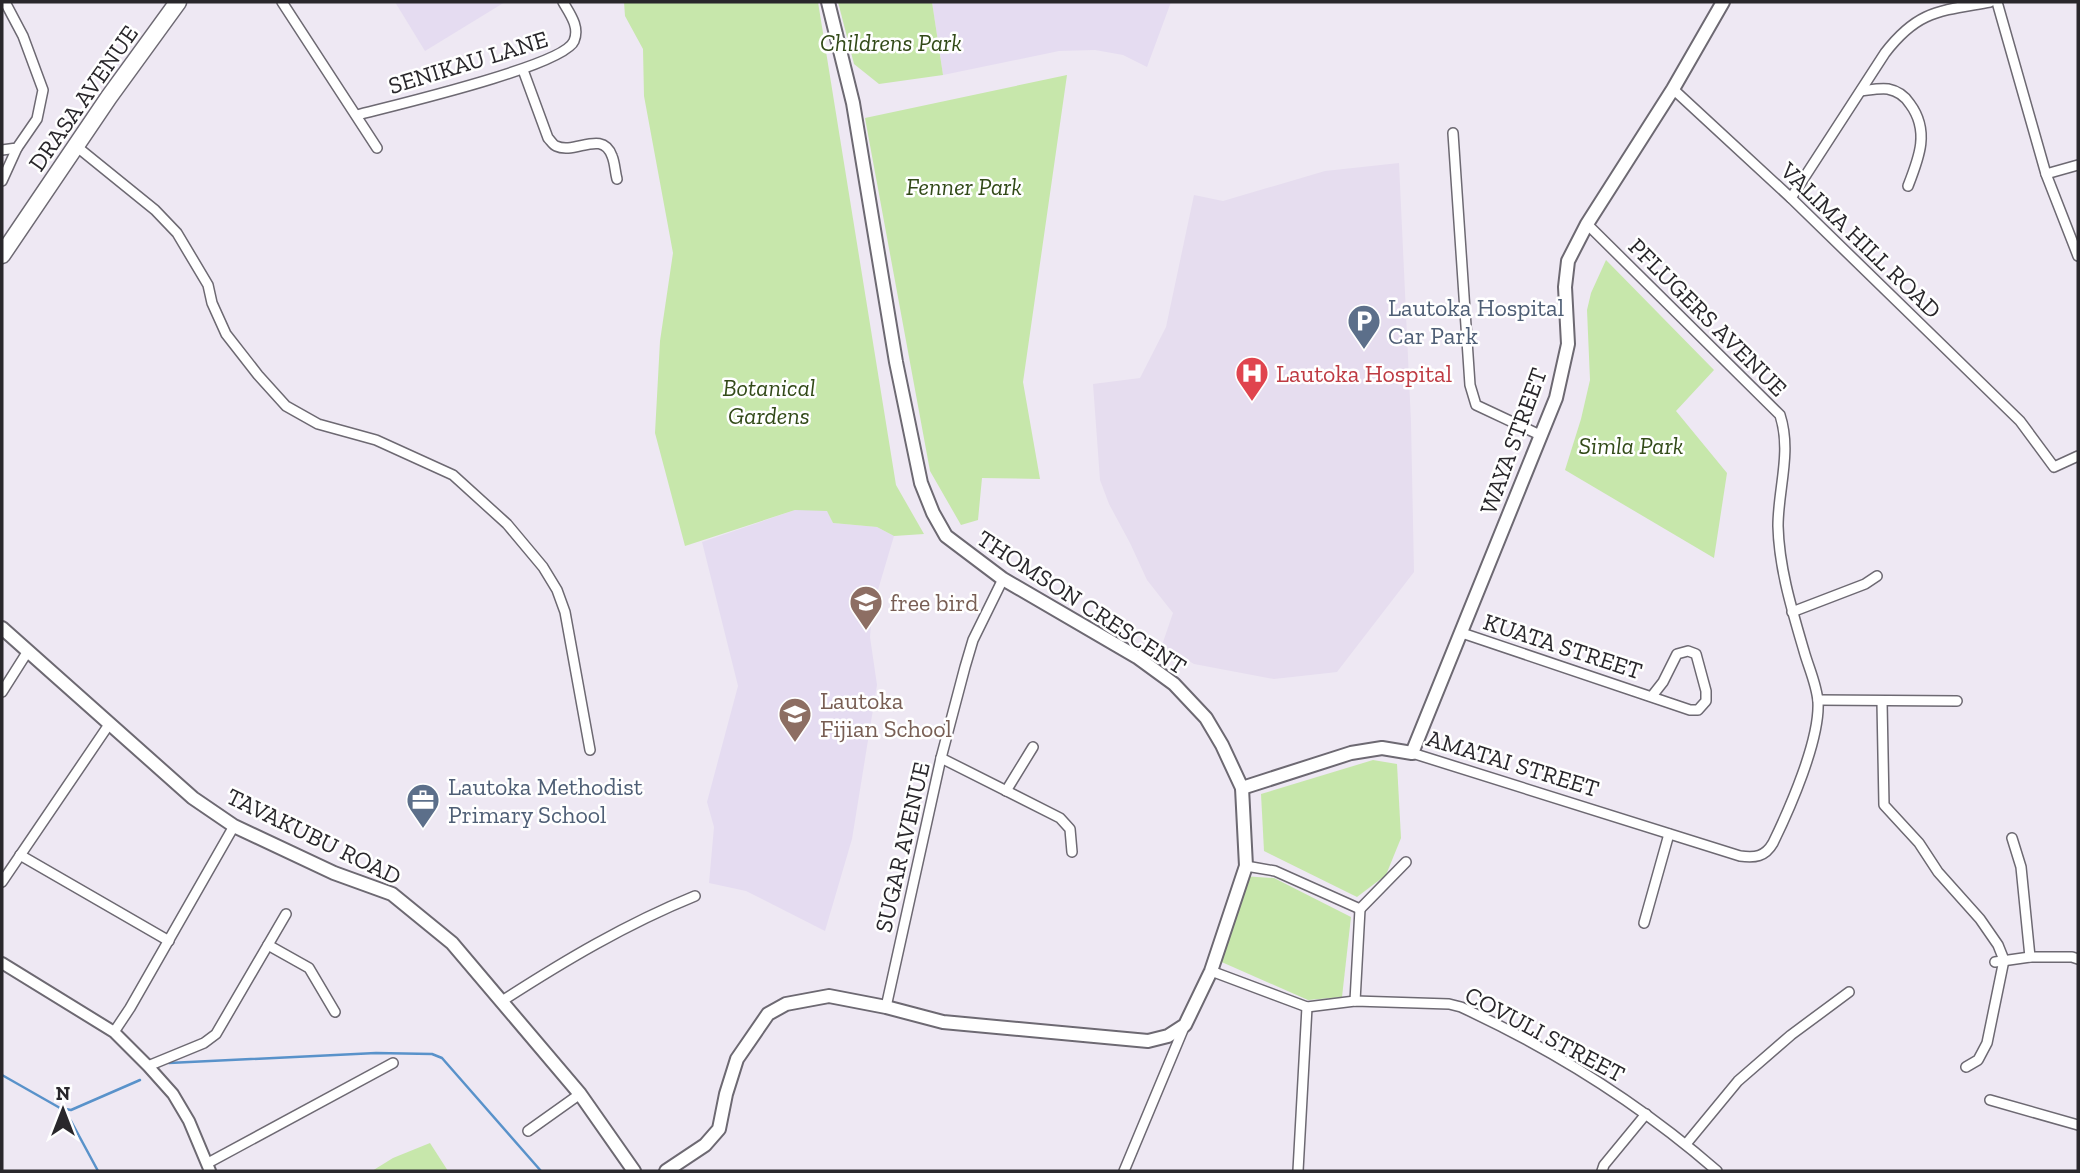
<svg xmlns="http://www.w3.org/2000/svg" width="2080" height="1173" font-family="'Zilla Slab',serif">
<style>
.built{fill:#e6ddef}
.education{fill:#e5dcf1}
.green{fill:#c7e7ab}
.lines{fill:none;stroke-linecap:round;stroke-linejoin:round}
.stream{stroke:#5992ca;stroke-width:2.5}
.minor-casing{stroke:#6d6972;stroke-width:12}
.tertiary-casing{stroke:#6d6972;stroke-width:14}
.secondary-casing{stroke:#6d6972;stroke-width:16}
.trunk-casing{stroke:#6d6972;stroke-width:19}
.minor{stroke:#fff;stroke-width:9}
.tertiary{stroke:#fff;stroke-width:10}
.secondary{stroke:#fff;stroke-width:12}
.trunk{stroke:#fff;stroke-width:16}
.labels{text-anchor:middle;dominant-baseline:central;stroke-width:5;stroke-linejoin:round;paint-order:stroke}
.park-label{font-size:24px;font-style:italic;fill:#324a18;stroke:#fff}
.street-label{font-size:24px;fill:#29272b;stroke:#fff}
.service-label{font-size:24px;fill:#4e5e75;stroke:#fff;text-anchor:start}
.health-label{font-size:24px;fill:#be3a42;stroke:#fff;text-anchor:start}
.education-label{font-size:24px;fill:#785e54;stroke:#fff;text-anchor:start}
</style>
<rect width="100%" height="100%" fill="#eee8f3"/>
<path class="built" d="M1399 163 1411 422 1414 572 1337 672 1274 679 1194 664 1162 645 1173 613 1147 580 1130 543 1109 504 1100 480 1093 384 1140 378 1166 327 1194 195 1223 201 1325 171Z"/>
<g class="education">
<path d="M395 2H505L425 51Z"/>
<path d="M932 2H1171L1147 67 1123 55 1095 50 1059 51 943 75Z"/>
<path d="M795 510H827L833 523 877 527 894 536 872 610 870 637 877 685 852 839 825 931 746 891 709 883 714 827 707 802 738 686 702 542Z"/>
</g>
<g class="green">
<path d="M624 2H818L896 485 924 534 894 536 877 527 833 523 827 511 795 510 685 546 655 433 660 341 673 253 644 96 643 49 625 16Z"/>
<path d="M838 2H932L943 75 879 84 854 64Z"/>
<path d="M1067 75 1023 382 1040 479 982 478 978 520 961 525 930 471 865 118Z"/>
<path d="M1606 260 1714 370 1676 411 1727 473 1714 558 1565 470 1581 419 1590 380 1587 310 1591 293Z"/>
<path d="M1373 760 1397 764 1401 838 1386 875 1357 897 1264 851 1261 794Z"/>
<path d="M1242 876 1274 878 1351 917 1342 997 1308 1000 1208 956Z"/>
<path d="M430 1143 448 1171H372L393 1158Z"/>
</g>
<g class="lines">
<g class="stream">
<path d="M169 1063 376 1053 432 1054 442 1058 541 1171"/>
<path d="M2 1075 60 1108 71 1110 140 1080"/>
<path d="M60 1109 71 1121 98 1171"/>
</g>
<defs>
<g id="minor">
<path d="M282 2 377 148"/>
<path d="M1997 2 2046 174 2078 256"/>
<path d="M523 70 548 138C551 141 553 145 556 146 575 155 602 129 612 156 615 163 615 172 617 179"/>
<path d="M1673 89 1791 198 2020 421 2054 467 2078 456"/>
<path d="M1861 91C1870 90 1879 88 1888 89 1898 91 1905 96 1910 104 1930 131 1919 158 1908 186"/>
<path d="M357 115C391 106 564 66 574 41 580 27 570 14 563 2"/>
<path d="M1453 133 1470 385 1476 405 1540 435"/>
<path d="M76 146 155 210 177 233 208 285 212 303 226 334 258 375 286 406 318 424 376 440 453 475 507 524 543 567 557 590 565 612 590 750"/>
<path d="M2 150 17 148 37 119 43 90 23 36 5 2"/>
<path d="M2046 174 2078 165"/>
<path d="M2 181 17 148"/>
<path d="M1791 198 1885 53C1918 10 1940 11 1990 2"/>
<path d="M1792 612 1865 584 1877 576"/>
<path d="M1462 633 1690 710H1698L1706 701V691L1696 654 1688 651 1677 654 1663 682 1652 696"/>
<path d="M2 692 28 651"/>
<path d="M1818 700 1957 701"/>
<path d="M1882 702 1884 805 1919 843 1938 872 1980 919 1998 945 2004 960 1987 1043 1978 1060 1966 1067"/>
<path d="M1412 753 1740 856C1755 858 1765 857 1773 843 1790 808 1820 740 1818 702 1817 685 1808 666 1804 651 1792 610 1779 568 1778 526 1778 489 1792 452 1780 415L1587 224"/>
<path d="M941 758 1060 818 1070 829 1072 852"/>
<path d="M1006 791 1033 747"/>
<path d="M2012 838 2021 867 2030 957"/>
<path d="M20 855 169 941"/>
<path d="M1246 866 1275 871 1360 909"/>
<path d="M2 882 110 723"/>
<path d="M1360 909 1406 862"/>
<path d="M1644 923 1669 834"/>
<path d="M268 945 309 968 335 1012"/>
<path d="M1995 962 2030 957H2072L2078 959"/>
<path d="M1211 971 1307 1007 1355 1001 1449 1004 1461 1007C1554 1050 1640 1104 1717 1171"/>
<path d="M502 1001C564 961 626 924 695 896"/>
<path d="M1355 1001 1360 909"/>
<path d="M886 1007 941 758 965 667 973 640 1003 579"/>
<path d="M114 1032 130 1008 234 826"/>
<path d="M148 1066 204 1043 216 1034 286 914"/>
<path d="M1990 1100 2078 1125"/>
<path d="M528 1131 580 1094"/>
<path d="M1686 1144 1738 1081 1791 1035 1849 992"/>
<path d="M208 1163 393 1063"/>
<path d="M1124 1171 1185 1025"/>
<path d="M1298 1171 1307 1007"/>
<path d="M1602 1171 1604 1165 1646 1114"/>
</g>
<path id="tertiary" d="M2 963 114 1032 148 1066 173 1094 189 1121 210 1171"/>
<g id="secondary">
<path d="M2 628 193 798 234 826 334 873 392 894 452 943 580 1094 634 1171"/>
<path d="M1242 788 1351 753 1382 748 1412 753 1556 398 1568 344 1565 287 1568 261 1587 224 1673 89 1723 2"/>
<path d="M666 1171 705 1145 719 1129 726 1094 737 1059 768 1014 786 1004 829 996 886 1007 943 1022 1148 1041 1168 1036 1185 1025 1211 971 1246 866 1242 788 1222 745 1206 718 1174 684 1137 657 1003 579 946 536 933 513 921 483 896 362 853 103 828 2"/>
</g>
<path id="trunk" d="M2 255 109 97 178 2"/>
</defs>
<use href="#minor" class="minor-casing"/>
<use href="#tertiary" class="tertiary-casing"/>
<use href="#secondary" class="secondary-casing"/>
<use href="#trunk" class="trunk-casing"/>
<use href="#minor" class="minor"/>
<use href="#tertiary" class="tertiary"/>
<use href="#secondary" class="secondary"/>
<use href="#trunk" class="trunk"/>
</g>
<defs>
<symbol id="parking-pin" viewBox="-11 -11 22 30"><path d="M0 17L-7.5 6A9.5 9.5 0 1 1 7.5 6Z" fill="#5c6f8a" stroke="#fff"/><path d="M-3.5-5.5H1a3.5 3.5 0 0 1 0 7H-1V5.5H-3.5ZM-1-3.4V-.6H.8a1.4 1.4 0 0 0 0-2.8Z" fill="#fff"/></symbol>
<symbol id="hospital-pin" viewBox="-11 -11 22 30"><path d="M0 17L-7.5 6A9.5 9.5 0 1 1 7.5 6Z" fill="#e0444e" stroke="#fff"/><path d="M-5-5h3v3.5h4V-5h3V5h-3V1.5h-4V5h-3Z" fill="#fff"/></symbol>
<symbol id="school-pin" viewBox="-11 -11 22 30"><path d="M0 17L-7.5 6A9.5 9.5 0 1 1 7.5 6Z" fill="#8d6e63" stroke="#fff"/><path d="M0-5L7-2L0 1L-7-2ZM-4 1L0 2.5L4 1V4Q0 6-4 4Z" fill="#fff"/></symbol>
<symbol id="office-pin" viewBox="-11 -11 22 30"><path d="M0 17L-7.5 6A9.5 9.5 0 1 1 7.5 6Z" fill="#5c6f8a" stroke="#fff"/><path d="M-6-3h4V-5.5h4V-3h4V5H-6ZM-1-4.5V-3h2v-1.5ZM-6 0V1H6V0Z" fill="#fff"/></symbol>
</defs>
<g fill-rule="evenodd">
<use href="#parking-pin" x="1345" y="302" width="38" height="52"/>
<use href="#hospital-pin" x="1233" y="354" width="38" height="52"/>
<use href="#school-pin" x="847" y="583" width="38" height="52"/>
<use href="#school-pin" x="776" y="695" width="38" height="52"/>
<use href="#office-pin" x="404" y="781" width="38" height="52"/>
</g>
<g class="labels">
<g class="park-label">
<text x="891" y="42">Childrens Park</text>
<text x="964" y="186">Fenner Park</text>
<text x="769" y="387">Botanical<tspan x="769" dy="28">Gardens</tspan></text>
<text x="1631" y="445">Simla Park</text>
</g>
<g class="street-label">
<text transform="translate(468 62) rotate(-17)">SENIKAU LANE</text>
<text transform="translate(83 98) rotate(-55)">DRASA AVENUE</text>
<text transform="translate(1861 240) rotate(44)">VALIMA HILL ROAD</text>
<text transform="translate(1708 317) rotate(45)">PFLUGERS AVENUE</text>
<text transform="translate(1513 441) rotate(-70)">WAYA STREET</text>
<text transform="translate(1082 602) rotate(33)">THOMSON CRESCENT</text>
<text transform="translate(1563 646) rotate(18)">KUATA STREET</text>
<text transform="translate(1513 763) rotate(17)">AMATAI STREET</text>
<text transform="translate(314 836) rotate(26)">TAVAKUBU ROAD</text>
<text transform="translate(902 847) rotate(-77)">SUGAR AVENUE</text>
<text transform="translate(1545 1034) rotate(28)">COVULI STREET</text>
</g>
<g class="service-label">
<text x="1388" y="307">Lautoka Hospital<tspan x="1388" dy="28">Car Park</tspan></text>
<text x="448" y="786">Lautoka Methodist<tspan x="448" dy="28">Primary School</tspan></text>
</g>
<g class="health-label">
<text x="1276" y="373">Lautoka Hospital</text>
</g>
<g class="education-label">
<text x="890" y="602">free bird</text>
<text x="820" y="700">Lautoka<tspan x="820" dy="28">Fijian School</tspan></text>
</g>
</g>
<rect width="2080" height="1173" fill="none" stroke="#29272b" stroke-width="7"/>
<g transform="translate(63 1110)" stroke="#ffffff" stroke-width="5" paint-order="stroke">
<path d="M0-5L12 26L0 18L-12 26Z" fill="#29272b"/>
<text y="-10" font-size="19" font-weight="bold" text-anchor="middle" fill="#29272b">N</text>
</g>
</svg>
